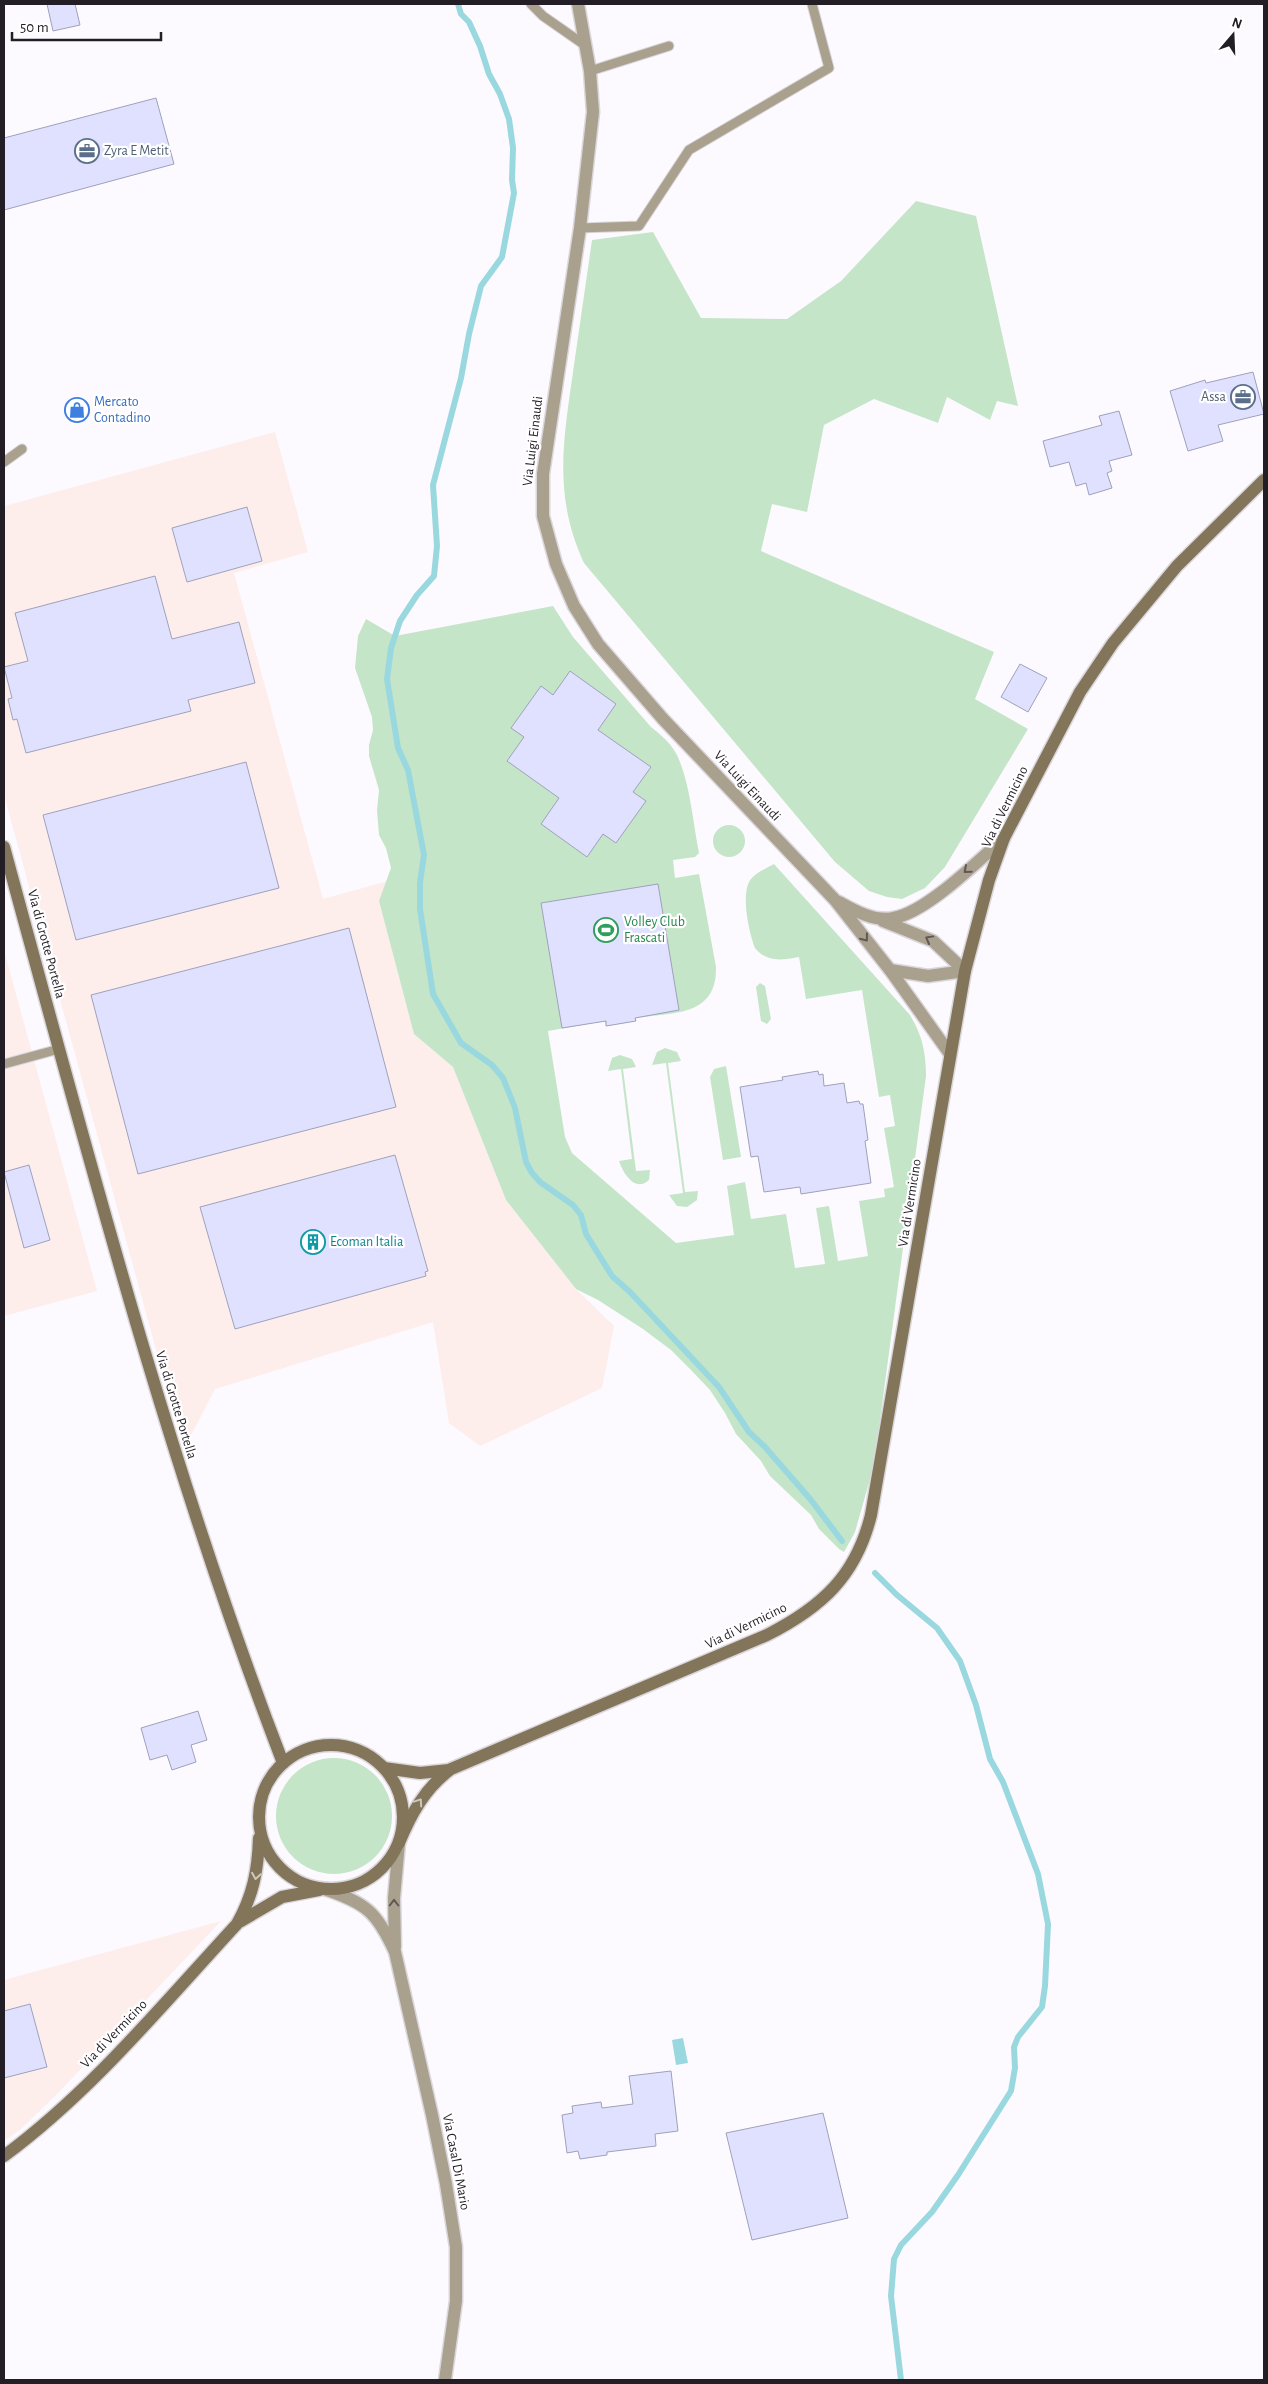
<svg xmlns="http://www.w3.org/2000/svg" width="1268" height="2384" font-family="'Alegreya Sans',sans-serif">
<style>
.industrial{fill:#fdedeb}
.green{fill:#c5e5c8}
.water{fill:#9ad8e0}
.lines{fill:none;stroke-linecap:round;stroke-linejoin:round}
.stream{stroke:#9ad8e0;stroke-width:6}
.building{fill:#dfe1fe;stroke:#9fa1bb}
.service-casing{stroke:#dad7dc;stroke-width:11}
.minor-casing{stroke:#dad7dc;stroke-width:15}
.tertiary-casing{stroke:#dad7dc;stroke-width:15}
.secondary-casing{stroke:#dad7dc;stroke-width:15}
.service{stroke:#aaa08e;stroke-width:9}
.minor{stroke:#aaa08e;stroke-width:12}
.tertiary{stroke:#aaa08e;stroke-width:12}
.secondary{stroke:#837559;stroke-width:12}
.oneway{stroke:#605855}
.oneway2{stroke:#cdc8bd}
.labels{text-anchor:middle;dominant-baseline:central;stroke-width:4.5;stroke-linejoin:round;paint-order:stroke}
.service-label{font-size:14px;fill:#4e5e75;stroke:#fff;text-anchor:start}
.shop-label{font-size:14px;fill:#366cbe;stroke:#fff;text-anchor:start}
.street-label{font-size:14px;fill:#231d26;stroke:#fff}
.leisure-label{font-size:14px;fill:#27864d;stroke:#fff;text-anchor:start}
.culture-label{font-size:14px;fill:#0d838f;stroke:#fff;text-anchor:start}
</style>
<rect width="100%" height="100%" fill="#fdfaff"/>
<g class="industrial">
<path d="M275 432 308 552 234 573 323 899 388 881 379 901 414 1034 453 1067 506 1200 576 1289 614 1326 602 1388 480 1446 449 1423 433 1322 215 1389 185 1447 160 1364 4 795V506Z"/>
<path d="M4 950 97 1291 4 1316Z"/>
<path d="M221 1921 58 2093 21 2129 4 2141V1980Z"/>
</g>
<g class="green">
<path d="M916 201 976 216 1018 406 997 401 990 420 947 397 938 423 874 399 824 425 807 512 772 504 761 551 994 652 975 699 1028 729 945 867 925 888 902 899 887 897 869 891 835 862 584 563C552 494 564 437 574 365 580 323 586 282 592 240L653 232 701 318 787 319 841 281Z"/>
<path d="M553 606 573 637 651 727C661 735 671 743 677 755 690 782 693 823 699 853L695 857 673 860 675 878 699 874 716 967C717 1017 673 1012 636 1018V1021L606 1026 605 1021 548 1031 565 1137 572 1153 676 1243 734 1235 727 1186 745 1182 751 1219 786 1214 795 1268 825 1264 816 1208 829 1206 838 1261 868 1256 859 1201 885 1197 884 1189 894 1187 884 1128 895 1126 890 1095 879 1097 862 990 806 999 799 957C782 960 767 963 755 948 749 933 740 892 751 879 757 872 767 868 774 864L910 1015C922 1035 926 1052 926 1076L874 1465 855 1532 844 1552 839 1549 819 1529 811 1515 770 1476 761 1461 736 1434 725 1413 710 1390 691 1370 671 1350 643 1329 598 1300 576 1289 506 1200 453 1067 414 1034 379 901 391 868 386 848 379 835 377 810 379 790 369 756V745L373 730 372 717 355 668 358 636 366 619 395 636Z"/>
<circle cx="729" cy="841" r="16"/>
<path d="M760 983 765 986 771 1019 767 1024 761 1021 756 987Z"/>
<path d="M665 1048 677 1052 681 1061 668 1063 685 1192 698 1191 697 1200 687 1207 677 1206 669 1195 683 1193 666 1063 652 1065 657 1052Z"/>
<path d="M620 1055 632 1059 636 1067 623 1069 636 1171 650 1170 649 1180C635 1193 623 1173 619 1161L632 1159 621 1069 608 1071 612 1058Z"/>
<path d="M726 1066 741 1157 723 1160 710 1077 714 1069Z"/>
<circle cx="334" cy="1816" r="58"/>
</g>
<path class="water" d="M683 2038 688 2063 676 2065 672 2040Z"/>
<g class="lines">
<g class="stream">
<path d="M458 4 461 14 469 22 480 46 489 74 500 94 509 119 513 148 512 180 514 193 502 257 481 286 469 334 461 378 433 485 437 546 434 576 417 595 400 621 391 648 387 679 398 748 408 770 424 855 420 882V909L433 994 461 1043 492 1065 503 1078 515 1108 526 1162 532 1173 540 1182 573 1205 581 1215 586 1234 612 1276 630 1292 719 1387 749 1432 765 1447 811 1500 842 1541"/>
<path d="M875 1573 897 1595 937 1628 960 1661 976 1705 990 1759 1003 1782 1038 1874 1048 1924 1045 1986 1042 2007 1018 2037 1014 2047 1015 2068 1011 2091 958 2175 932 2212 901 2245 894 2259 891 2296 901 2380"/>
</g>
</g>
<g class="building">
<path d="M47 4H75L80 25 53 31Z"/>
<path d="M156 98 174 164 4 210V138Z"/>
<path d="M1253 372 1264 414 1218 425 1223 441 1188 451 1170 391 1205 380 1206 383Z"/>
<path d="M1119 411 1132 455 1109 461 1112 471 1107 473 1112 488 1089 495 1086 483 1076 486 1069 462 1050 467 1043 441 1102 425 1099 416Z"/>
<path d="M247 507 262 561 187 582 172 528Z"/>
<path d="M155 576 172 639 239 622 255 683 188 700 191 711 26 753 17 719 13 720 8 699 12 698 4 667 28 661 15 613Z"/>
<path d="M1020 664 1047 678 1028 712 1001 697Z"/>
<path d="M570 671 616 704 598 730 651 767 633 792 646 801 616 843 603 834 587 857 541 824 559 798 507 761 524 737 511 728 541 686 553 695Z"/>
<path d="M246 762 279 888 76 940 43 815Z"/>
<path d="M658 884 679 1010 635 1018 636 1021 606 1026V1021L562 1028 541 903Z"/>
<path d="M349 928 396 1107 138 1174 91 995Z"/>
<path d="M818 1071 819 1075 823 1074 824 1086 844 1083 847 1103 859 1101 860 1104H863L868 1140 865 1141 871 1183 801 1194 800 1187 764 1192 758 1156 751 1157 740 1087 783 1080 782 1077Z"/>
<path d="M395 1155 428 1271 425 1272 426 1276 235 1329 200 1207Z"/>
<path d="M29 1165 50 1240 24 1248 4 1172Z"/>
<path d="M198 1711 207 1740 191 1745 196 1762 172 1770 167 1755 150 1760 141 1728Z"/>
<path d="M30 2004 47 2067 4 2078V2011Z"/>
<path d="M671 2071 678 2131 655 2134 656 2146 607 2152V2155L580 2159 578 2151 567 2153 562 2115 573 2113 572 2106 601 2102 602 2108 633 2104 629 2076Z"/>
<path d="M823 2113 848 2218 752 2240 726 2133Z"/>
</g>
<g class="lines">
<defs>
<g id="service">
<path d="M531 4 543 16 586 46"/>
<path d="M590 71 669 46"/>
<path d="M580 228 639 226 689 150 829 68 812 4"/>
<path d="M4 462 22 449"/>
<path d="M4 1064 59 1049"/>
</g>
<g id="minor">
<path d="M578 4 590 71 593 112 580 228 543 474V516L556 564 574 606 598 644 663 719 835 900 890 970 950 1054"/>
<path d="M839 902C855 911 875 922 893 918 926 913 979 860 1004 838"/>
<path d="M883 921 933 941 965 971"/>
<path d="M890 970 928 976 965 971"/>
</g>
<g id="tertiary">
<path d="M324 1889C366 1903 377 1912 395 1952L432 2115 446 2184 456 2247V2301L445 2380"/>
<path d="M395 1947 394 1898 399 1843"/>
</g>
<g id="secondary">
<path d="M4 847C88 1155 168 1464 283 1763"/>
<circle cx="331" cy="1817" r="72"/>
<path d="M384 1768 420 1773 449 1770"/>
<path d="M399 1843C411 1814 425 1788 451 1769L767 1635C822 1607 856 1576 871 1515L965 971 989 880 1004 838 1080 692 1113 643 1177 566 1264 480"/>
<path d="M241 1921 282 1897 319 1890"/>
<path d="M4 2156C92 2091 163 2004 237 1924 253 1896 258 1870 259 1838"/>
</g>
</defs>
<use href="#service" class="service-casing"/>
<use href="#minor" class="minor-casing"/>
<use href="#tertiary" class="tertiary-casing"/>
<use href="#secondary" class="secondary-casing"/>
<use href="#service" class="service"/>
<use href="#minor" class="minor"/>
<use href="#tertiary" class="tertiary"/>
<use href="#secondary" class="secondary"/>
</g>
<defs><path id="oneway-chevron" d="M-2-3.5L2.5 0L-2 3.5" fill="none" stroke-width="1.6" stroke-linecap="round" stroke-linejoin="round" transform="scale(1.25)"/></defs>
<g class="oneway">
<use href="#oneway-chevron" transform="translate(967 870) rotate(139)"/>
<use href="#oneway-chevron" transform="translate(865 938) rotate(52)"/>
<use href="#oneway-chevron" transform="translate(929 939) rotate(-151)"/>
<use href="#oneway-chevron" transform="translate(394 1903) rotate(-90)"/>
</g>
<g class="oneway2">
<use href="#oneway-chevron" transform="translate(419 1802) rotate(-56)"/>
<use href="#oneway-chevron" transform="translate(256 1876) rotate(99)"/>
</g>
<defs>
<symbol id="office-ring" viewBox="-11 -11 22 22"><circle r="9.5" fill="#fff" stroke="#5c6f8a" stroke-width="1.5"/><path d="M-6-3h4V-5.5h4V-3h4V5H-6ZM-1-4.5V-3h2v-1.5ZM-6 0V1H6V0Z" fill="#5c6f8a"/></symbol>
<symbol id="shop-ring" viewBox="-11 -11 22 22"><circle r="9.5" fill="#fff" stroke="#3f7fe0" stroke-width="1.5"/><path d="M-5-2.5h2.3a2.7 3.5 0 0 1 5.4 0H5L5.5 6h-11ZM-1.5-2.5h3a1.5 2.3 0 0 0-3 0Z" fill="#3f7fe0"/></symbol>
<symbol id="stadium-ring" viewBox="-11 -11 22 22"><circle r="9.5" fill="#fff" stroke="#2e9e5b" stroke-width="1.5"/><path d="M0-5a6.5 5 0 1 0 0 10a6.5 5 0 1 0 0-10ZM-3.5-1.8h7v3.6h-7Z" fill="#2e9e5b"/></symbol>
<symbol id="building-ring" viewBox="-11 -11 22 22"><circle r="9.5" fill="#fff" stroke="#0f9aa8" stroke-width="1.5"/><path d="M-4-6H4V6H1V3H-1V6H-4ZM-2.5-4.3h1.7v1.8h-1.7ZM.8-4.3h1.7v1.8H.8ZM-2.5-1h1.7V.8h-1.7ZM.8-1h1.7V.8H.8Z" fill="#0f9aa8"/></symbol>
</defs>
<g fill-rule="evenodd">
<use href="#office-ring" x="73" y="137" width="28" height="28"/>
<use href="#office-ring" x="1229" y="383" width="28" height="28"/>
<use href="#shop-ring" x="63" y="396" width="28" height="28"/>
<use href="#stadium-ring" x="592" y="916" width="28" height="28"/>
<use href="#building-ring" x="299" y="1228" width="28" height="28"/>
</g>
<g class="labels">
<g class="service-label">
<text x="104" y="151">Zyra E Metit</text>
<text x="1226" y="397" text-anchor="end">Assa</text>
</g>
<g class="shop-label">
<text x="94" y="402">Mercato<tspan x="94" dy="16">Contadino</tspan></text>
</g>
<g class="street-label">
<text transform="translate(533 441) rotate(-83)">Via Luigi Einaudi</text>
<text transform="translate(747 786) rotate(47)">Via Luigi Einaudi</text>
<text transform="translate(1005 807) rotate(-64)">Via di Vermicino</text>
<text transform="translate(46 944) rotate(75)">Via di Grotte Portella</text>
<text transform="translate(910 1203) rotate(-81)">Via di Vermicino</text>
<text transform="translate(176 1405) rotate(73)">Via di Grotte Portella</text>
<text transform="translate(746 1626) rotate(-26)">Via di Vermicino</text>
<text transform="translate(114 2034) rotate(-46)">Via di Vermicino</text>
<text transform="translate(456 2162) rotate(79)">Via Casal Di Mario</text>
</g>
<g class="leisure-label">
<text x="624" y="922">Volley Club<tspan x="624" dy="16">Frascati</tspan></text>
</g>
<g class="culture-label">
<text x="330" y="1242">Ecoman Italia</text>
</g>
</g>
<rect width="1268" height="2384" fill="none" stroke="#231d26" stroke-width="10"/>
<g transform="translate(1233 35) rotate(19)" stroke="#ffffff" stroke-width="4" paint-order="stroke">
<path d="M0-4L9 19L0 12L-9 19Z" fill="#231d26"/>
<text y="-8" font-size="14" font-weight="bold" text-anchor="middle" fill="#231d26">N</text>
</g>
<path d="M12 32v8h149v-8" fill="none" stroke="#231d26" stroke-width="2.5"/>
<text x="20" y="32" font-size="15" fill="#231d26" stroke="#ffffff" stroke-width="4" paint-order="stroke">50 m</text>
</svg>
